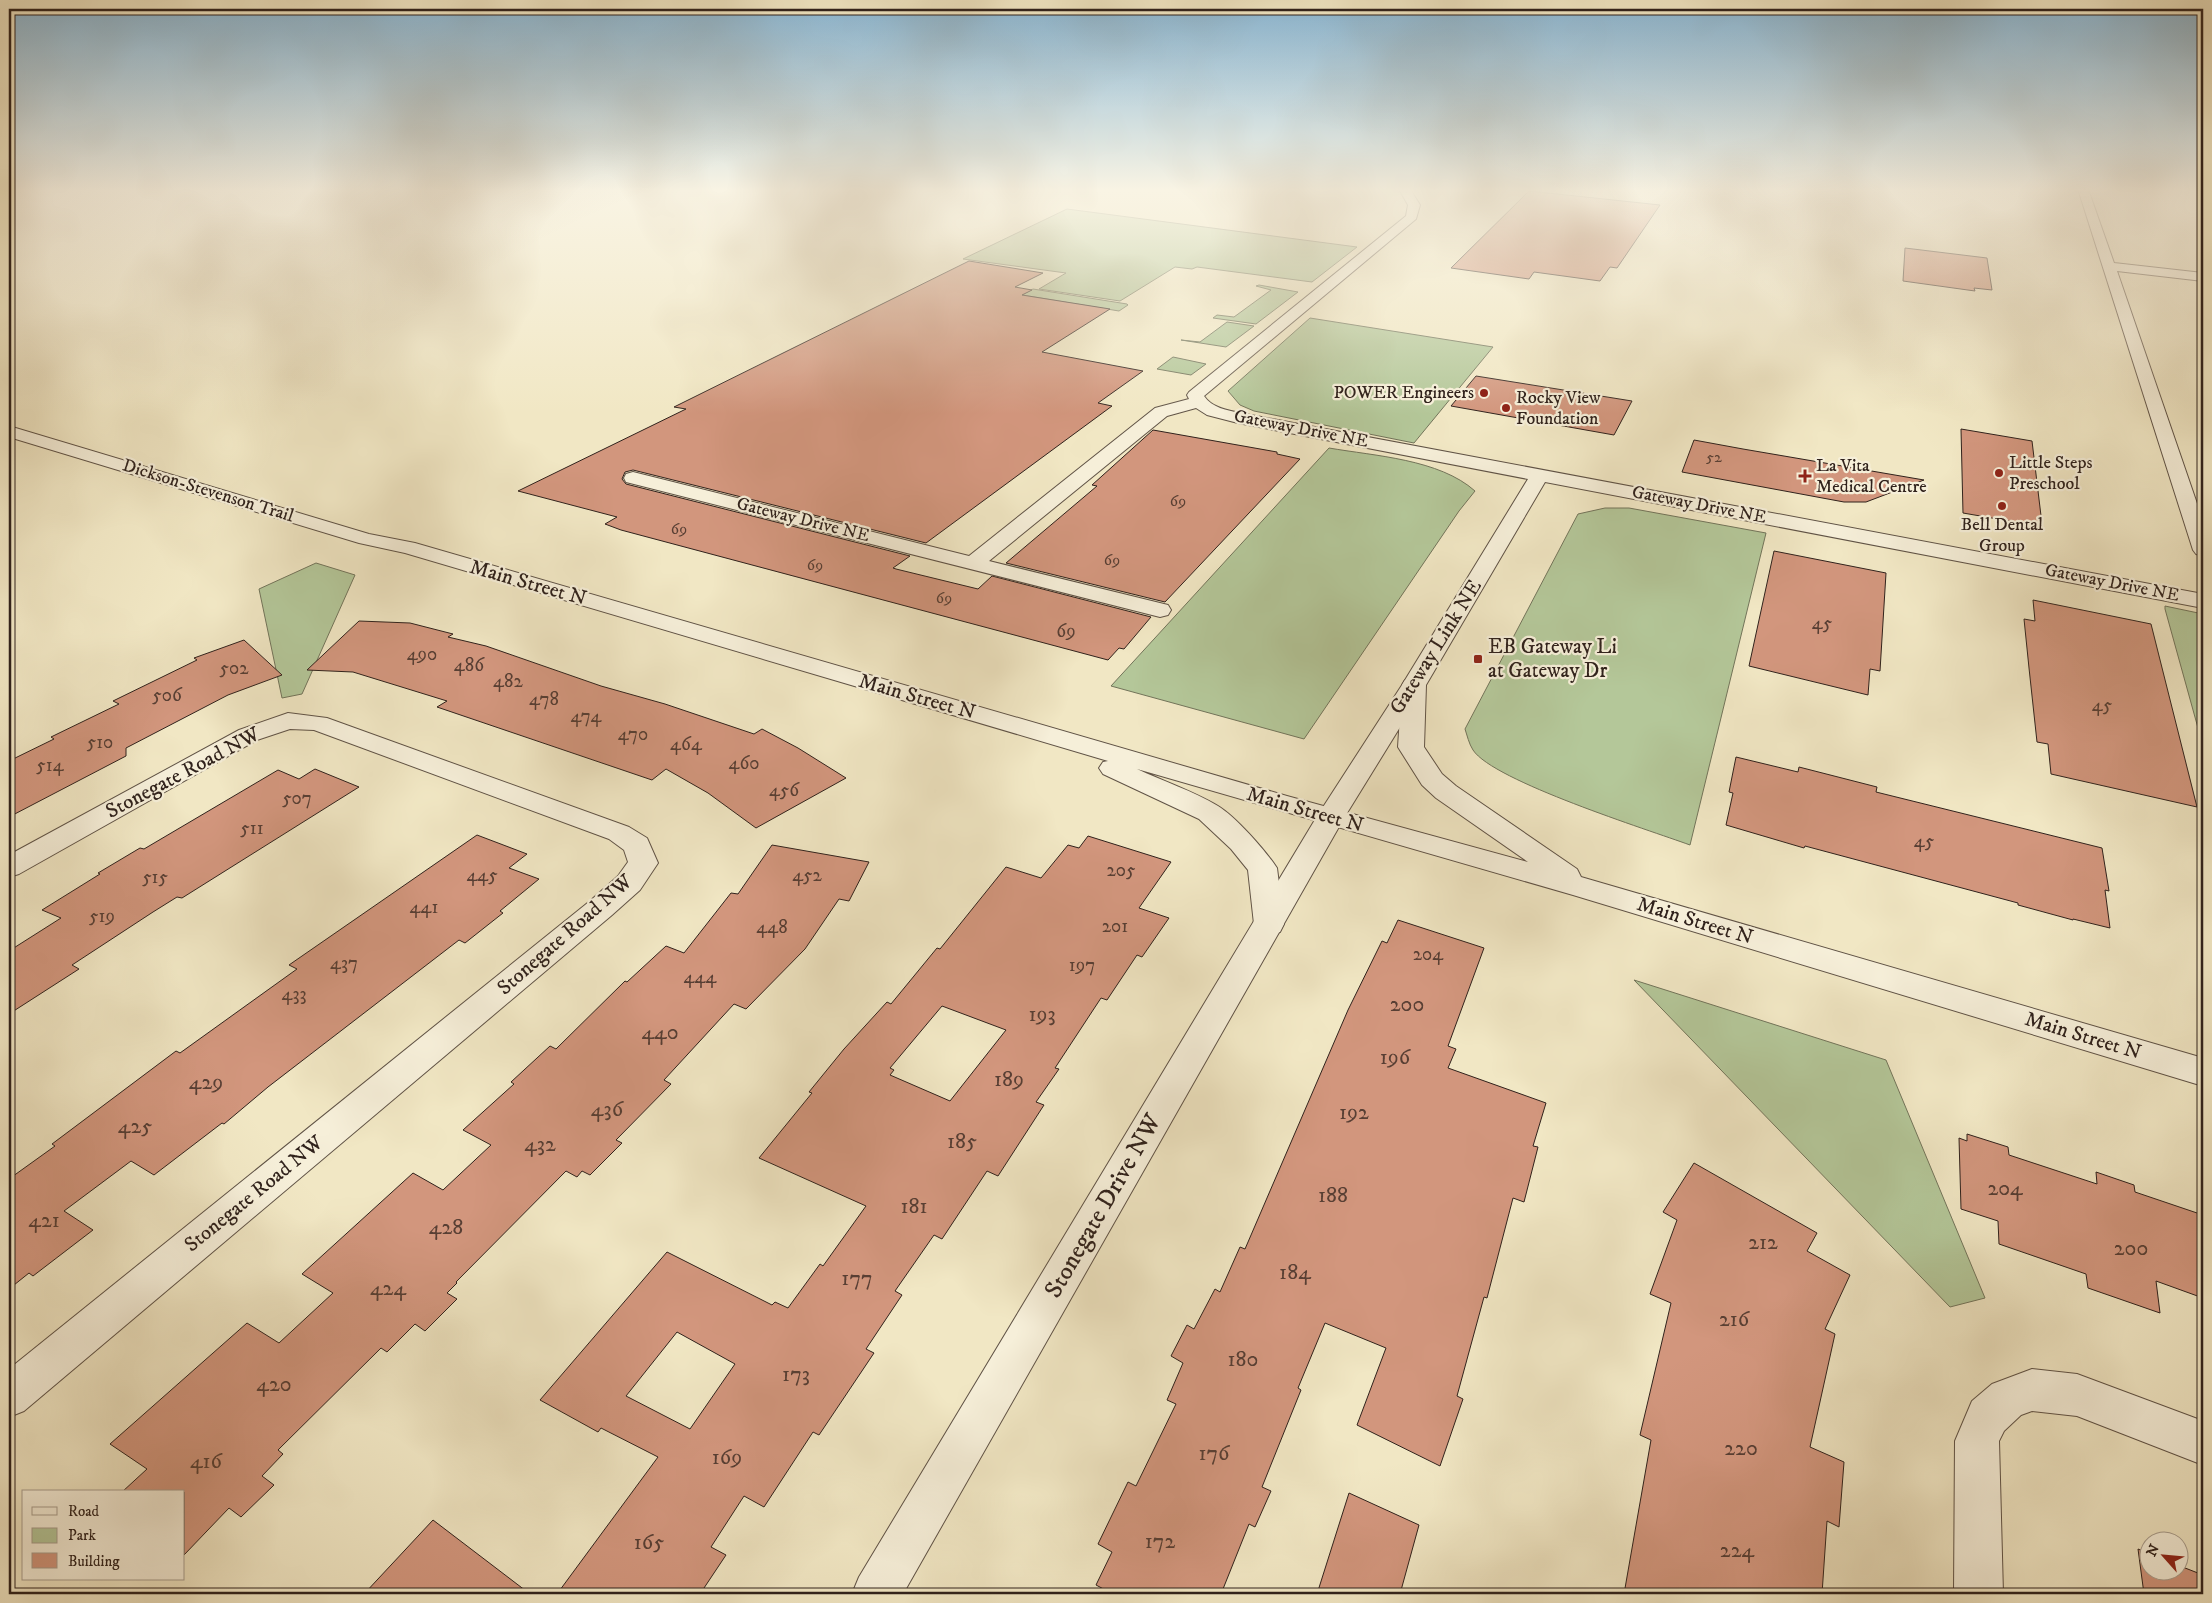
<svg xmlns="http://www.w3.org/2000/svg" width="2212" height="1603" font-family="'IM FELL DW Pica',serif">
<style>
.green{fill:#b4c799;stroke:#72745a}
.building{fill:#d2967d;stroke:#30221c;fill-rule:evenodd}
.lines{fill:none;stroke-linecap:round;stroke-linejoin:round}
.minor-casing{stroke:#605346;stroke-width:2}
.tertiary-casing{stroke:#605346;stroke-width:2}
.minor{fill:#f6efd9;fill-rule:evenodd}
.tertiary{fill:#f6efd9;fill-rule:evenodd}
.poi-dot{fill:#8f2418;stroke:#f6efd9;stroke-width:2}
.labels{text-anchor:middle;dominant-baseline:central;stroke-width:4.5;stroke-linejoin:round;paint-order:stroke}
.far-number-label{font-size:16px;fill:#583f34}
.far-poi-label{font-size:18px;fill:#30221c;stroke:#f6efd9;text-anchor:start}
.far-street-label{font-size:18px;fill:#30221c;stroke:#f6efd9}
.number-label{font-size:19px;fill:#583f34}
.street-label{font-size:21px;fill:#30221c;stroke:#f6efd9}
.poi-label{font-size:21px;fill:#30221c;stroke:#f6efd9;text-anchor:start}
.near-number-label{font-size:22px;fill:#583f34}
.near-street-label{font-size:25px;fill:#30221c;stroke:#f6efd9}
</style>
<rect width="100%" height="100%" fill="#f1e7c4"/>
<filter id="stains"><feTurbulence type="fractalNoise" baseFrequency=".004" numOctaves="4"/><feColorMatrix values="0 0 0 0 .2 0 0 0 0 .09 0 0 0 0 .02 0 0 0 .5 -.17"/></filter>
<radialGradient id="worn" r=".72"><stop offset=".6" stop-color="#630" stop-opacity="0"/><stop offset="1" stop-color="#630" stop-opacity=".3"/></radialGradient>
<g class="green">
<path d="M1067 209 1357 247 1312 282 1197 267 1192 269 1175 267 1120 301 1039 289 1066 273 963 259Z"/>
<path d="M1259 285 1298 292 1256 324 1213 318 1217 315 1234 317 1271 290 1256 286Z"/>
<path d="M1033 289 1127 304 1128 305 1119 311 1022 295Z"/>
<path d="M1310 318 1493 347 1414 443 1254 411 1240 405 1228 391Z"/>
<path d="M1227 322 1254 326 1226 347 1181 340 1200 342Z"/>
<path d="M1173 357 1206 364 1191 375 1157 369Z"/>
<path d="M1329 448C1375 456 1439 459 1475 491L1459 511 1304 739 1111 686Z"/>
<path d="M1605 508H1629L1766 533 1690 845C1649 830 1493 781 1473 750 1469 744 1467 735 1465 729L1578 514Z"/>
<path d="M316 563 355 575 302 694 282 698 259 589Z"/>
<path d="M2165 606 2203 614V746L2165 609Z"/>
<path d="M1634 980 1886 1060 1985 1298 1950 1307Z"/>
</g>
<g class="building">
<path d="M1529 191 1660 205 1617 268 1610 267 1600 281 1534 272 1529 279 1451 268Z"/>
<path d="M1905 248 1987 258 1992 290 1974 288 1975 291 1903 281Z"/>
<path d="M969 261 1043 273 1015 287 1032 290 1022 295 1110 309 1042 352 1143 371 1098 403 1112 406 926 543 633 470 625 472 622 479 626 484 910 556 893 568 896 569 978 589 992 576 1151 617 1124 649 1119 648 1108 660 621 530 605 524 617 517 518 491 686 409 674 407Z"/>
<path d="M1476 376 1632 401 1614 435 1451 406Z"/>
<path d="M1961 429 2032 441 2042 524 2015 522 1963 513Z"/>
<path d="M1153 430 1277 452V454L1300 459 1165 602 1006 563 1097 486 1092 485Z"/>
<path d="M1694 440 1743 449 1924 480 1866 502H1844L1682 472Z"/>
<path d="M1774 551 1886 573 1880 671 1870 669 1868 695 1749 666Z"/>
<path d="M2033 600 2151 624 2197 807 2051 774 2048 744 2037 742 2029 668 2024 619 2035 621Z"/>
<path d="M359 621 410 623 453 634 448 637 486 646 601 686 665 704 754 734 762 729 798 748 846 778 756 828 708 793 666 769 652 780 437 707 447 701 353 672 307 670Z"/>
<path d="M244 640 282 675 228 695 126 748V756L9 817V761L54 739 51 737 119 704 113 701 197 660 194 658Z"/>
<path d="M1736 757 1798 772 1799 767 1877 787 1876 792 2102 848 2109 891 2105 890 2110 928 2073 919V920L2018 905V903L1805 846 1804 848 1726 825 1733 793 1729 792Z"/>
<path d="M315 769 359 787 182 898 177 897 153 912 72 965 79 969 9 1014V951L61 918 42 910 100 874 98 873 140 848 144 849 278 770 299 779Z"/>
<path d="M477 835 527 854 509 868 539 879 500 911 503 913 465 943 459 940 268 1087 224 1124 222 1123 154 1175 131 1161 64 1211 93 1230 33 1276 29 1273 9 1289V1179L55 1146 52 1144 176 1051 180 1053 297 969 289 965Z"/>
<path d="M1088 836 1171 862 1139 908 1169 918 1142 957 1137 955 1107 1000 1101 998 1055 1068 1059 1069 1036 1102 1044 1105 998 1176 987 1171 942 1239 934 1235 895 1291 902 1295 866 1349 874 1353 819 1435 813 1432 764 1507 744 1496 711 1547 726 1555 700 1594H557L658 1457 601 1428 598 1432 540 1400 667 1252 772 1305 775 1302 788 1308 820 1264 823 1266 866 1206 759 1158 812 1093 809 1092 844 1049 887 1002 891 1004 937 948 940 949 1006 867 1041 878 1068 845 1079 848ZM942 1006 1006 1030 950 1101 890 1075 894 1070 890 1068ZM677 1332 735 1364 690 1429 626 1396Z"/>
<path d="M772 845 869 862 849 901 839 899 805 949 746 1009 734 1004 664 1080 671 1084 616 1140 622 1143 590 1175 582 1171 577 1177 566 1171 456 1282 457 1283 447 1293 457 1299 425 1331 415 1324 387 1352 381 1348 278 1450 283 1454 262 1476 274 1485 241 1517 229 1508 184 1555V1492H122L147 1469 110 1444 247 1323 279 1343 333 1293 302 1274 413 1173 443 1190 491 1145 463 1130 514 1084 511 1082 550 1046 556 1049 625 981 627 982 666 946 684 953 731 893 738 894Z"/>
<path d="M1398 920 1484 948 1448 1046 1456 1049 1448 1068 1546 1103 1533 1146 1538 1147 1524 1202 1513 1198 1487 1298 1484 1297 1457 1396 1463 1399 1440 1466 1357 1425 1386 1348 1325 1323 1298 1388 1301 1390 1262 1487 1271 1491 1255 1527 1249 1524 1221 1594H1113L1096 1585 1112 1552 1098 1544 1128 1482 1136 1486 1176 1404 1167 1400 1183 1363 1171 1356 1187 1325 1194 1329 1215 1289 1220 1292 1240 1247 1245 1249 1348 1010 1382 941 1387 943Z"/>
<path d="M1967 1134 2008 1147 2009 1155 2097 1184 2096 1172 2134 1185 2135 1192 2203 1215V1298L2156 1281 2160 1313 2088 1288 2086 1274 1999 1244 1998 1221 1961 1209 1959 1138 1967 1141Z"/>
<path d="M1694 1163 1817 1233 1807 1251 1850 1275 1825 1329 1835 1334 1810 1447 1844 1462 1839 1527 1827 1521 1822 1594H1624L1651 1440 1640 1435 1671 1303 1650 1294 1677 1220 1663 1212Z"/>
<path d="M1349 1493 1419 1525 1400 1594H1317Z"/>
<path d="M433 1520 530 1594H364Z"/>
<path d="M2138 1549 2150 1554V1570H2180V1566L2203 1575V1594H2144Z"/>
</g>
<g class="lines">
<defs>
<g id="minor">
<path d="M1399 189H1410L1420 205 1416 219 1204 396C1212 408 1227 410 1240 413L2203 594V608L1545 482 1426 685 1344 818 903 1594H852L859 1577 1316 818 1402 685 1528 479 1238 423 1207 415 1196 408 1167 416 989 561 1168 605 1171 610 1168 615 1160 617 626 482 624 478 626 474 633 472 969 556 1155 408 1189 399 1187 395 1189 392 1406 216 1408 205Z"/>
<path d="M2078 189H2088L2114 263 2203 273V281L2117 271 2203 521V556L2196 554 2193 550Z"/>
<path d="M288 713 327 718 629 827 647 838 658 863 640 890 612 915 24 1411 9 1417V1369L590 901 618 876 628 862 624 850 609 839 314 730 290 729 257 740 19 874 9 877V855L239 730Z"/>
<path d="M2032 1369 2077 1374 2203 1421V1465L2077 1416 2032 1411 2021 1415 2004 1431 1999 1441 2003 1594H1954L1955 1441 1972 1401 1992 1384Z"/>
</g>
<path id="tertiary" d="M9 426 369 534 415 543 1287 796 1528 862 1436 798 1422 785 1398 747 1402 685 1405 680 1414 678 1423 680 1426 685 1424 747 1442 774 1456 786 1577 869 1581 877 2203 1058V1086L1573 895 1137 769C1163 781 1193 791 1218 806 1236 817 1265 850 1277 868L1284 924 1280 932 1269 935 1258 932 1254 924 1248 870 1231 849 1199 819 1103 774 1099 768 1103 762 1108 761 405 553 359 543 9 437Z"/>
</defs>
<use href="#minor" class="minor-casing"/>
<use href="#tertiary" class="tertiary-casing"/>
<use href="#minor" class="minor"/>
<use href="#tertiary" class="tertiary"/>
</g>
<linearGradient id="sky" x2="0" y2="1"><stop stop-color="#8ab8d6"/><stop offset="0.46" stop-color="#f9f4e4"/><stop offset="1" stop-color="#f9f4e4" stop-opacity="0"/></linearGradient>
<rect width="2212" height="414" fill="url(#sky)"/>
<g class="poi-dot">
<circle cx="1484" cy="393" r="5"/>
<circle cx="1506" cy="408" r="5"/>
<circle cx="1999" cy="473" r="5"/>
<path d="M1802.5 468.5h5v5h5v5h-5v5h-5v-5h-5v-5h5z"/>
<circle cx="2002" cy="506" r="5"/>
<rect x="1473" y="654" width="10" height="10" rx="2.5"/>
</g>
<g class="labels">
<g class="far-number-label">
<text x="1714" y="457">52</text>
<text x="1178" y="501">69</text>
<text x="679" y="529">69</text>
<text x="1112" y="560">69</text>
<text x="815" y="565">69</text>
<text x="944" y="598">69</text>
</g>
<g class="far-poi-label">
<text x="1474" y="393" text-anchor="end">POWER Engineers</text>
<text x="1516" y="398">Rocky View<tspan x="1516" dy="21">Foundation</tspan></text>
<text x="2009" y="463">Little Steps<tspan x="2009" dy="21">Preschool</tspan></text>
<text x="1816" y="466">La Vita<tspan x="1816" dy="21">Medical Centre</tspan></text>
<text x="2002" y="525" text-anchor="middle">Bell Dental<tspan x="2002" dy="21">Group</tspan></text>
</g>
<g class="far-street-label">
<text transform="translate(1301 429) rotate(11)">Gateway Drive NE</text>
<text transform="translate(208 491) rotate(17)">Dickson-Stevenson Trail</text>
<text transform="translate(1699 505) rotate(11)">Gateway Drive NE</text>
<text transform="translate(803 520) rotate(14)">Gateway Drive NE</text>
<text transform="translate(2112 583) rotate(11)">Gateway Drive NE</text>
</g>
<g class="number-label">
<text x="1822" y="623">45</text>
<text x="1066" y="631">69</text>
<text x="422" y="654">490</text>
<text x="469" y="665">486</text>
<text x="234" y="668">502</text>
<text x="508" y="681">482</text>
<text x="167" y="695">506</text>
<text x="544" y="699">478</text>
<text x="2102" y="705">45</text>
<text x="586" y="716">474</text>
<text x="633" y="734">470</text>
<text x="100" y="742">510</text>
<text x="686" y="744">464</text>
<text x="744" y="763">460</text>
<text x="50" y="765">514</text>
<text x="784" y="790">456</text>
<text x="297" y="798">507</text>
<text x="252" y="828">511</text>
<text x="1924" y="841">45</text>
<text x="1121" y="870">205</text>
<text x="482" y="875">445</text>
<text x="807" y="875">452</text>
<text x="155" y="877">515</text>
<text x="424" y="907">441</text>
<text x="102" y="916">519</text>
<text x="1115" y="926">201</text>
<text x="772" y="927">448</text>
<text x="1428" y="954">204</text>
<text x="344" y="963">437</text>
<text x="1082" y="965">197</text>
<text x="700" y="977">444</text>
<text x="294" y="994">433</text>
</g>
<g class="street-label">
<text transform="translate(528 583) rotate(16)">Main Street N</text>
<text transform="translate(1436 647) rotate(-58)">Gateway Link NE</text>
<text transform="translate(917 697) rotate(16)">Main Street N</text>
<text transform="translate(183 773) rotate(-28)">Stonegate Road NW</text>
<text transform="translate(1305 810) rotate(16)">Main Street N</text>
<text transform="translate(1695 921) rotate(17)">Main Street N</text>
<text transform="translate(565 935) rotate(-41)">Stonegate Road NW</text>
<text transform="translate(2083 1036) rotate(17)">Main Street N</text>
<text transform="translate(254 1194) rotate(-39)">Stonegate Road NW</text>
</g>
<g class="poi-label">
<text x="1488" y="647">EB Gateway Li<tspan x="1488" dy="24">at Gateway Dr</tspan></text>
</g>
<g class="near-number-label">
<text x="1407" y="1004">200</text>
<text x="1042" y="1014">193</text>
<text x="660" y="1032">440</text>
<text x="1395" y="1057">196</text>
<text x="1009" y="1079">189</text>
<text x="206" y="1082">429</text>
<text x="607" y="1109">436</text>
<text x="1354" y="1112">192</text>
<text x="135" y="1126">425</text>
<text x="962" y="1141">185</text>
<text x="540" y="1144">432</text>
<text x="2005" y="1188">204</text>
<text x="1333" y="1195">188</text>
<text x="914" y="1206">181</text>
<text x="44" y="1220">421</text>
<text x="446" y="1227">428</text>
<text x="1763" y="1242">212</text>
<text x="2131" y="1248">200</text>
<text x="1295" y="1272">184</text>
<text x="857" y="1278">177</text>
<text x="388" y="1288">424</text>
<text x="1734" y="1319">216</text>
<text x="1243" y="1359">180</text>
<text x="796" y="1374">173</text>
<text x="274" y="1384">420</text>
<text x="1741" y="1448">220</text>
<text x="1214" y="1453">176</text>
<text x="727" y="1457">169</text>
<text x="206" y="1461">416</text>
<text x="1160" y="1541">172</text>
<text x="649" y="1542">165</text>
<text x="1737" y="1550">224</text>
</g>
<g class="near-street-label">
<text transform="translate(1103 1206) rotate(-60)">Stonegate Drive NW</text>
</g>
</g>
<rect width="2212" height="1603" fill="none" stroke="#f1e7c4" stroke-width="30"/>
<rect x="10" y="10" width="2192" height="1583" fill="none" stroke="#30221c" stroke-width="2.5"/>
<rect x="15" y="15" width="2182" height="1573" fill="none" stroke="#30221c"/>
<rect x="22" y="1490" width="162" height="90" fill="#f6efd9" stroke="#a79d8d"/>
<rect x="32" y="1507" width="25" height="8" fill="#f6efd9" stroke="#a79d8d"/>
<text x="68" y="1516" font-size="15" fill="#30221c">Road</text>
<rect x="32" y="1528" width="25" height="15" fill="#b4c799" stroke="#a79d8d"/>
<text x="68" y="1540" font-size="15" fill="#30221c">Park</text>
<rect x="32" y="1553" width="25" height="15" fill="#d2967d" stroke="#a79d8d"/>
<text x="68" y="1566" font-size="15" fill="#30221c">Building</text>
<g transform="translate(2164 1556) rotate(297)"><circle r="24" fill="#f6efd9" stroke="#a79d8d"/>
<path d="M0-4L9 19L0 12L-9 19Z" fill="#8f2418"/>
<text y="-8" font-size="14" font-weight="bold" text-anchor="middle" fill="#30221c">N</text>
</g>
<rect width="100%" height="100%" filter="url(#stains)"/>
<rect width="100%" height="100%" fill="url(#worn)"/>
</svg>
